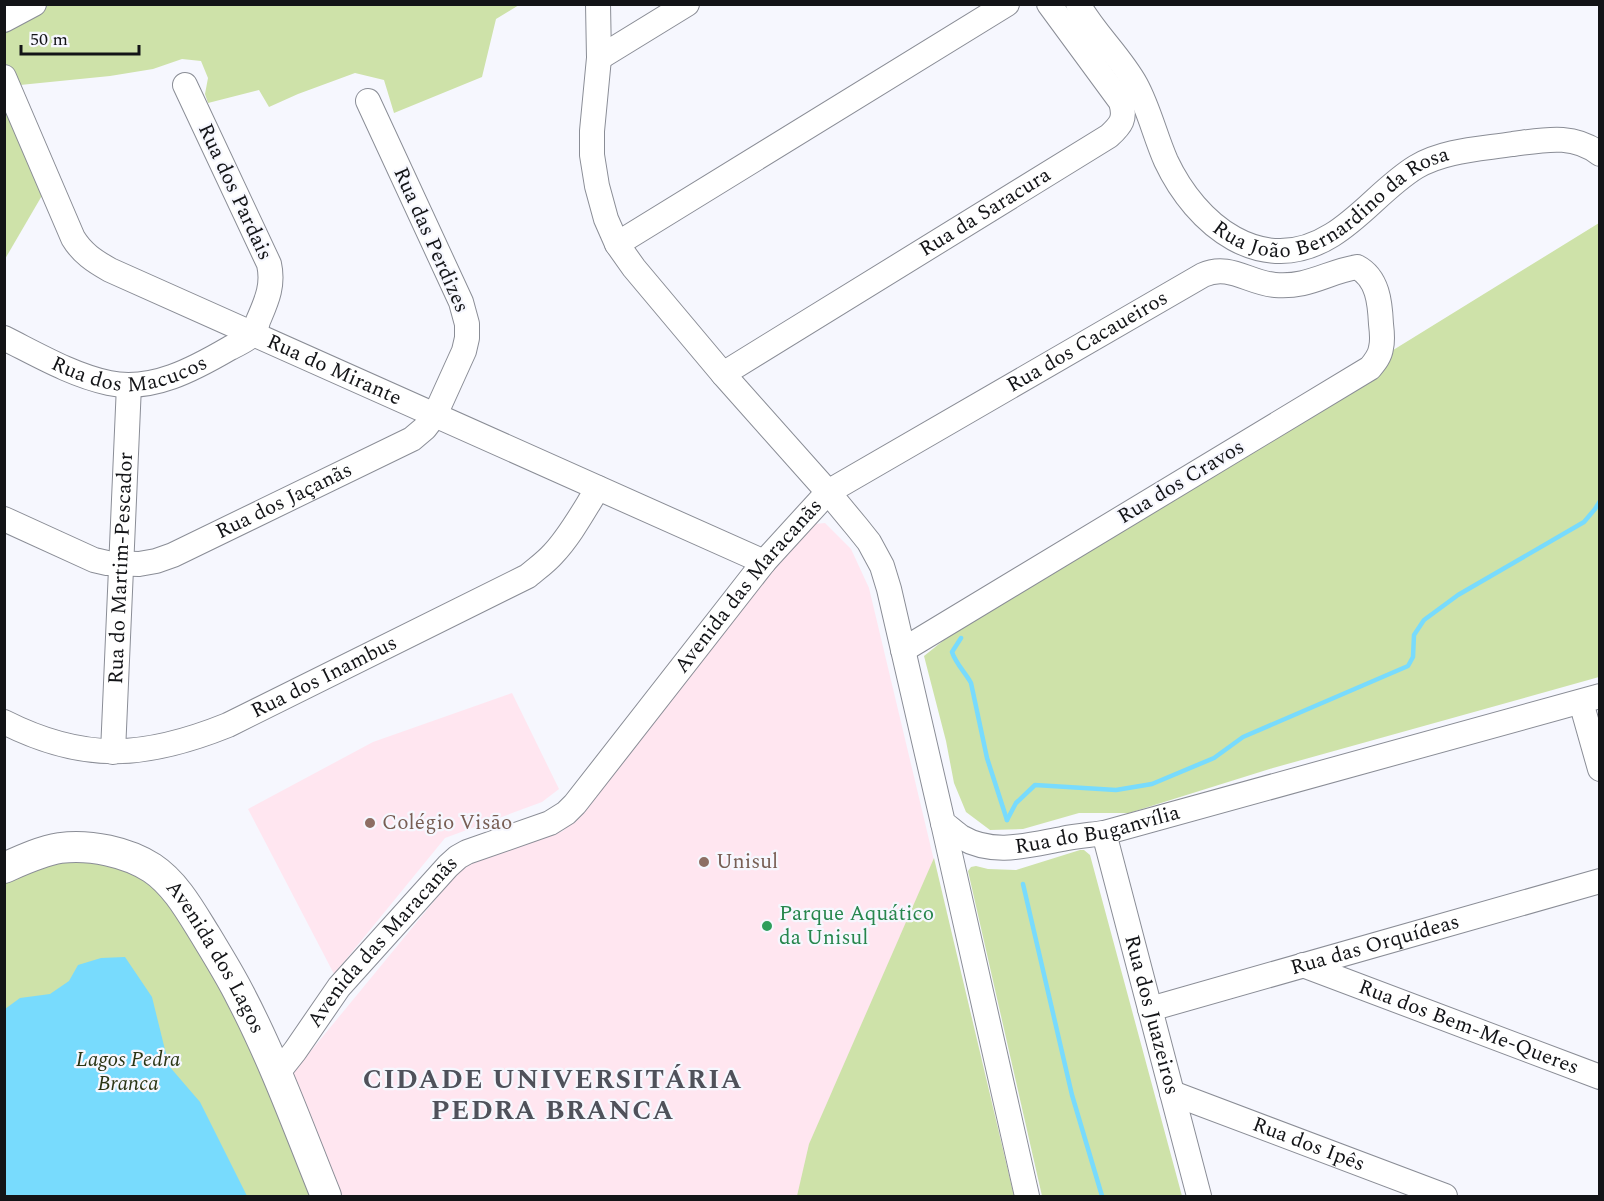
<svg xmlns="http://www.w3.org/2000/svg" width="1604" height="1201" font-family="Spectral,serif">
<style>
.education{fill:#ffe6f0}
.green{fill:#cee2a9}
.water{fill:#78dbfd}
.lines{fill:none;stroke-linecap:round;stroke-linejoin:round}
.stream{stroke:#78dbfd;stroke-width:4.5}
.minor-casing{stroke:#8a8d96;stroke-width:26}
.major-casing{stroke:#8a8d96;stroke-width:32}
.minor{stroke:#fff;stroke-width:24}
.major{stroke:#fff;stroke-width:30}
.education-dot{fill:#8d6e63;stroke:#f6f7fe;stroke-width:2}
.leisure-dot{fill:#2e9e5b;stroke:#f6f7fe;stroke-width:2}
.labels{text-anchor:middle;dominant-baseline:central;stroke-width:4.5;stroke-linejoin:round;paint-order:stroke}
.street-label{font-size:21px;fill:#131417;stroke:#f6f7fe}
.education-label{font-size:21px;fill:#785e54;stroke:#f6f7fe;text-anchor:start}
.leisure-label{font-size:21px;fill:#27864d;stroke:#f6f7fe;text-anchor:start}
.park-label{font-size:21px;font-style:italic;fill:#2a3514;stroke:#f6f7fe}
.district-label{font-size:27px;font-weight:bold;letter-spacing:1.5px;fill:#4f515a;stroke:#f6f7fe}
</style>
<rect width="100%" height="100%" fill="#f6f7fe"/>
<g class="education">
<path d="M825 523 851 549 869 588 1014 1196H339L287 1080 463 866 563 831 805 525Z"/>
<path d="M512 693 559 789 542 802 445 838 334 974 248 809 373 742Z"/>
</g>
<g class="green">
<path d="M39 4 519 5 496 19 482 77 394 113 384 80 355 73 298 94 269 107 259 90 208 103 205 94 208 78 201 61 182 59 153 69 110 76 20 85 5 62 4 25Z"/>
<path d="M4 86 47 187 5 259H4Z"/>
<path d="M1599 223V677L1273 768 1129 813H1079L1023 829 990 830 966 812 954 783 946 741 924 656 974 616 1390 352Z"/>
<path d="M1080 850H1084L1090 855 1182 1196H1042L968 871 971 867 976 866 988 869 1016 870Z"/>
<path d="M109 858 154 883 225 987 315 1196H5L4 879 45 863Z"/>
<path d="M934 858 1014 1196H797L809 1144Z"/>
</g>
<path class="water" d="M125 957 152 997 169 1066 200 1102 247 1196H5V1009L20 998 50 994 69 981 78 965 101 958Z"/>
<g class="lines">
<g class="stream">
<path d="M961 638 952 652C956 664 965 672 971 683L987 758 1007 820"/>
<path d="M1007 820 1016 803 1035 785 1116 790 1152 784 1214 758 1243 737 1408 666 1413 657 1414 635 1424 620 1458 595 1584 522 1595 509 1600 501"/>
<path d="M1023 884 1072 1095 1102 1196"/>
</g>
<defs>
<g id="minor">
<path id="s1" d="M598 4 599 58 592 131V155L597 186 606 219 617 244 634 268 723 374 828 492 857 527 869 542 882 566 889 589 943 823C949 827 955 833 961 837 993 856 1029 845 1062 839 1076 836 1090 835 1104 833L1600 696"/>
<path id="s2" d="M1078 4C1094 33 1120 56 1136 85 1149 109 1155 136 1166 161 1196 225 1262 279 1332 235 1363 216 1385 186 1416 167 1444 150 1482 149 1513 144 1544 140 1573 133 1600 154"/>
<path d="M4 20 34 4"/>
<path d="M599 58 687 4"/>
<path id="s3" d="M4 77 73 238C82 253 94 261 110 270L764 562"/>
<path d="M617 244 1007 4"/>
<path id="s4" d="M4 338C38 355 72 375 109 383 152 392 194 369 230 348 236 345 249 339 253 334 256 331 257 325 258 321 266 302 274 286 269 264L185 85"/>
<path id="s5" d="M723 374 1109 136C1121 125 1126 119 1121 102L1049 4"/>
<path id="s6" d="M4 519 94 560 107 563 139 564 156 561 173 555 412 439 425 428 435 415 464 351 467 338V324L461 302 368 101"/>
<path d="M1581 702 1600 769"/>
<path id="s7" d="M4 722C85 763 146 758 228 725L528 576C536 569 545 563 553 554 571 535 584 510 598 488"/>
<path id="s8" d="M113 752 129 385"/>
<path d="M943 823 1027 1196"/>
<path id="s9" d="M1104 833 1199 1196"/>
<path id="s10" d="M1303 965 1600 1077"/>
<path id="s11" d="M1150 1009 1600 881"/>
<path id="s12" d="M276 1075 295 1051 339 987 448 866 458 857 467 852 550 823 566 813 575 804 764 562 828 492 1203 275C1229 263 1249 283 1275 285 1308 288 1327 272 1357 267 1378 278 1380 303 1381 324 1382 332 1383 340 1381 348 1380 356 1375 362 1370 368L903 650"/>
<path id="s13" d="M1172 1093 1445 1196"/>
</g>
<g id="major">
<path id="s14" d="M4 868C22 860 41 851 60 848 90 844 127 852 152 868 176 884 191 912 206 936 218 956 230 975 240 995 274 1060 299 1129 326 1196"/>
</g>
</defs>
<use href="#minor" class="minor-casing"/>
<use href="#major" class="major-casing"/>
<use href="#minor" class="minor"/>
<use href="#major" class="major"/>
</g>
<g class="education-dot">
<circle cx="370" cy="823" r="6"/>
<circle cx="704" cy="862" r="6"/>
</g>
<circle class="leisure-dot" cx="767" cy="926" r="6"/>
<g class="labels">
<g class="street-label">
<text stroke="none"><textPath href="#s2" startOffset="398">Rua João Bernardino da Rosa</textPath></text>
<text transform="translate(235 192) rotate(65)">Rua dos Pardais</text>
<text stroke="none"><textPath href="#s5" startOffset="308">Rua da Saracura</textPath></text>
<text transform="translate(431 240) rotate(66)">Rua das Perdizes</text>
<text stroke="none"><textPath href="#s12" startOffset="1116">Rua dos Cacaueiros</textPath></text>
<text stroke="none"><textPath href="#s4" startOffset="135">Rua dos Macucos</textPath></text>
<text stroke="none"><textPath href="#s3" startOffset="470">Rua do Mirante</textPath></text>
<text transform="translate(1181 482) rotate(-31)">Rua dos Cravos</text>
<text stroke="none"><textPath href="#s6" startOffset="303">Rua dos Jaçanãs</textPath></text>
<text stroke="none"><textPath href="#s8" startOffset="184">Rua do Martim-Pescador</textPath></text>
<text stroke="none"><textPath href="#s12" startOffset="693">Avenida das Maracanãs</textPath></text>
<text stroke="none"><textPath href="#s7" startOffset="340">Rua dos Inambus</textPath></text>
<text stroke="none"><textPath href="#s1" startOffset="1089">Rua do Buganvília</textPath></text>
<text stroke="none"><textPath href="#s12" startOffset="171">Avenida das Maracanãs</textPath></text>
<text stroke="none"><textPath href="#s11" startOffset="234">Rua das Orquídeas</textPath></text>
<text stroke="none"><textPath href="#s14" startOffset="266">Avenida dos Lagos</textPath></text>
<text stroke="none"><textPath href="#s9" startOffset="188">Rua dos Juazeiros</textPath></text>
<text stroke="none"><textPath href="#s10" startOffset="177">Rua dos Bem-Me-Queres</textPath></text>
<text stroke="none"><textPath href="#s13" startOffset="146">Rua dos Ipês</textPath></text>
</g>
<g class="education-label">
<text x="382" y="823">Colégio Visão</text>
<text x="716" y="862">Unisul</text>
</g>
<g class="leisure-label">
<text x="779" y="914">Parque Aquático<tspan x="779" dy="24">da Unisul</tspan></text>
</g>
<g class="park-label">
<text x="128" y="1060">Lagos Pedra<tspan x="128" dy="24">Branca</tspan></text>
</g>
<g class="district-label">
<text x="553" y="1080">CIDADE UNIVERSITÁRIA<tspan x="553" dy="31">PEDRA BRANCA</tspan></text>
</g>
</g>
<rect width="1604" height="1201" fill="none" stroke="#131417" stroke-width="12"/>
<path d="M21 45v9h118v-9" fill="none" stroke="#131417" stroke-width="3"/>
<text x="30" y="45" font-size="18" fill="#131417" stroke="#f6f7fe" stroke-width="4.5" paint-order="stroke">50 m</text>
</svg>
